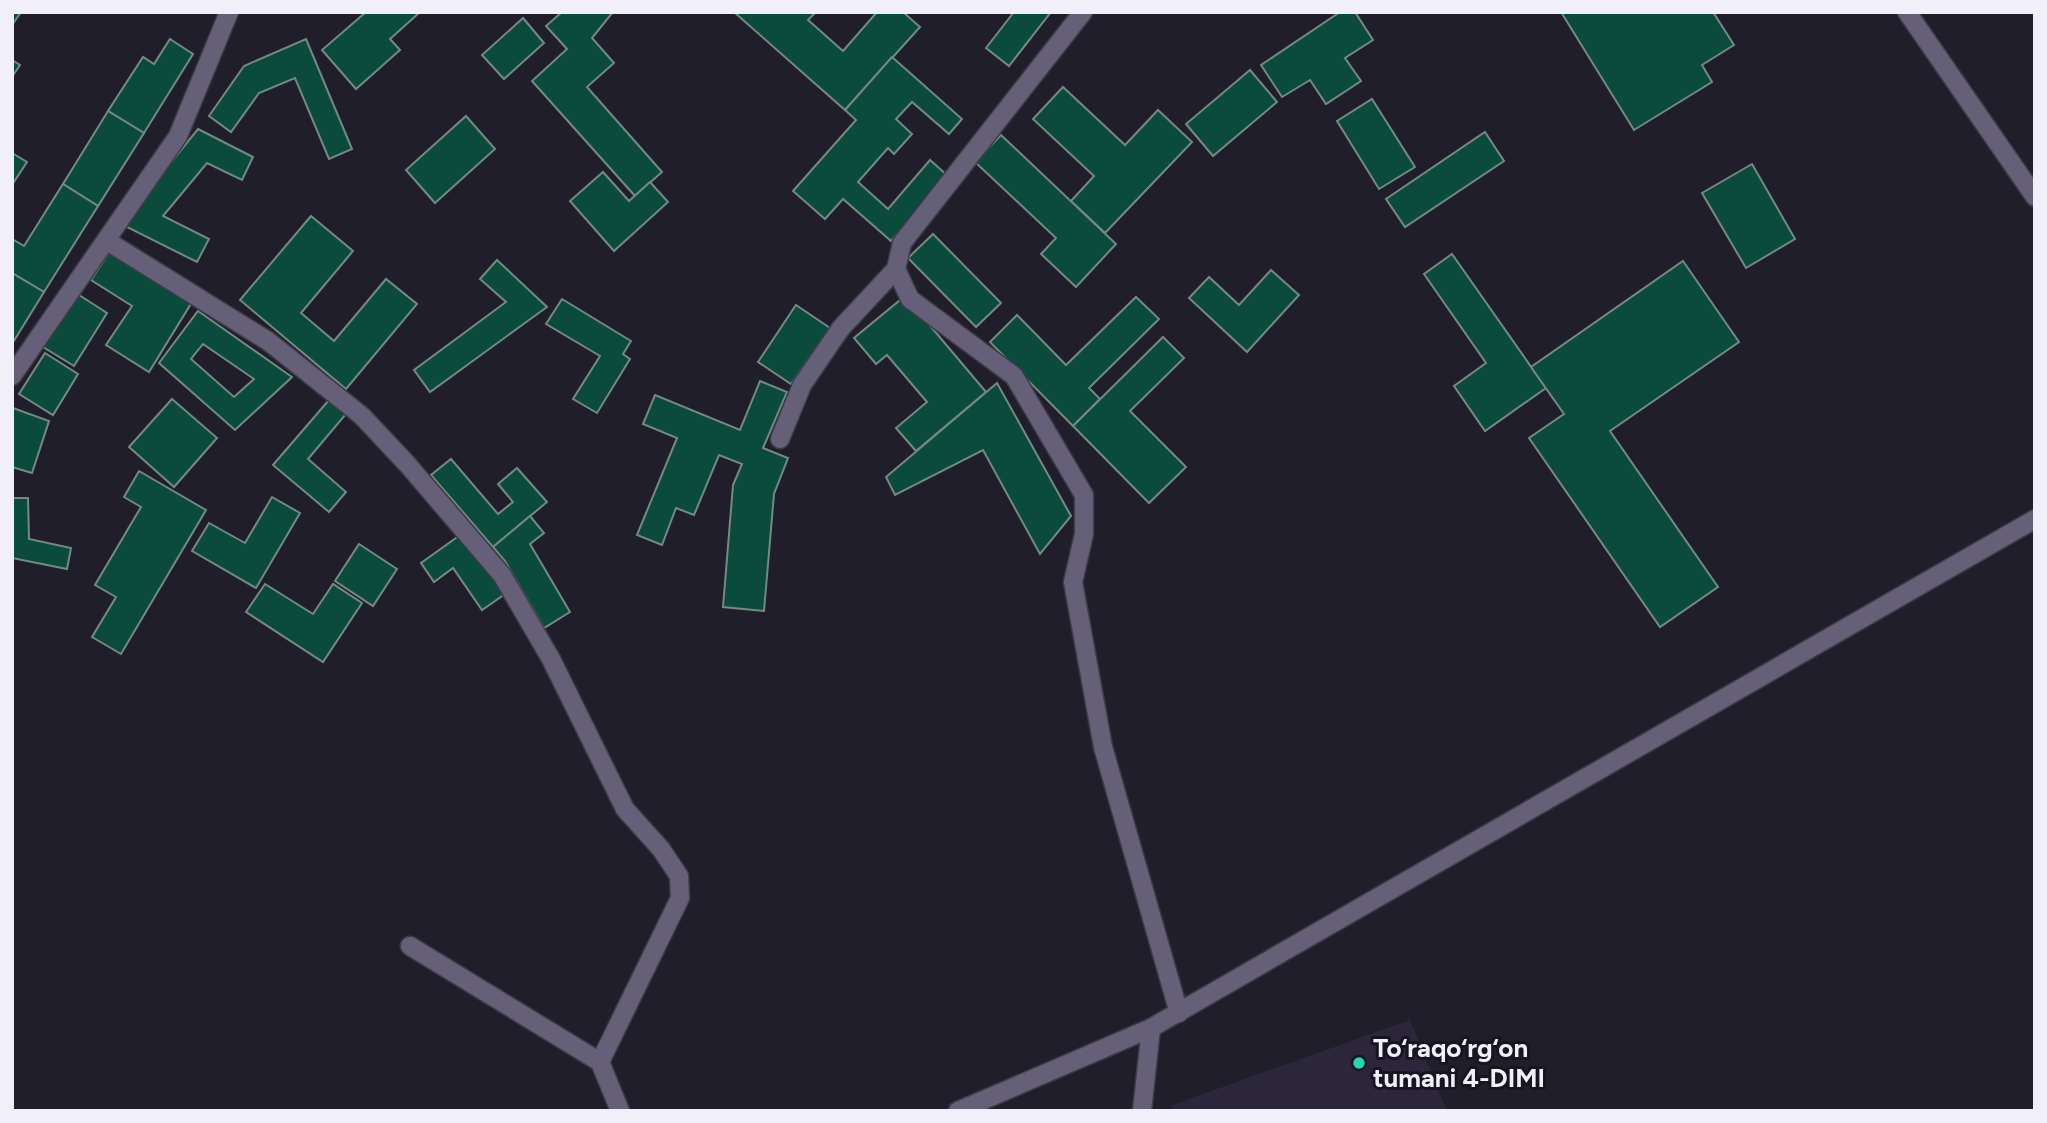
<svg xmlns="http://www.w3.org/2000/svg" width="2047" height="1123" font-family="Figtree,sans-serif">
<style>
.built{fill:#2b263a}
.building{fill:#0b4b3c;stroke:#748982;stroke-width:2;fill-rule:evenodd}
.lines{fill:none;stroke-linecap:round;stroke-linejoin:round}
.minor-casing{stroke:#3e3b49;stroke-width:21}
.minor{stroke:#656077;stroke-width:18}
.poi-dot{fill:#28d5ad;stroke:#181422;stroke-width:2.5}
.labels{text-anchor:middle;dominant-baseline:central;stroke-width:6;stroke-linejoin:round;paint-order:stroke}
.poi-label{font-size:26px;font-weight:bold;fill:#f1eff9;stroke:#181422;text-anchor:start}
</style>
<rect width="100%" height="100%" fill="#211e2c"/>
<path class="built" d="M1410 1020 1447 1111H1171L1172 1105Z"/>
<g class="building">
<path d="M12 12H21L12 25Z"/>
<path d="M366 12H420L390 39 400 50 356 89 322 50Z"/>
<path d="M562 12H613L592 38 614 63 587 87 662 172 635 196 532 81 567 49 546 26Z"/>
<path d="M734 12H816L808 20 843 51 877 12H903L920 27 845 110Z"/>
<path d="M1014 12H1051L1009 66 986 48Z"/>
<path d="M1340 12H1355L1373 40 1345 58 1361 81 1326 104 1310 80 1282 97 1261 65Z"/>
<path d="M1561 12H1713L1734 45 1702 65 1712 82 1634 130Z"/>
<path d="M523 18 544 43 504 79 482 55Z"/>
<path d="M170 39 193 54 144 133 108 111 143 57 154 64Z"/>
<path d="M306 39 352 149 329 159 295 78 259 93 231 132 209 116 244 66Z"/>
<path d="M892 57 962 119 949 134 912 102 896 119 912 134 894 154 888 148 858 182 888 209 930 160 948 176 891 241 843 199 825 219 793 191 856 120 845 110Z"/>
<path d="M12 60 20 65 12 77Z"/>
<path d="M1250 70 1277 102 1213 156 1186 124Z"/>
<path d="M1063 87 1125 145 1158 110 1192 142 1105 233 1071 201 1094 176 1033 119Z"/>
<path d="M1372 99 1415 167 1379 189 1337 121Z"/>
<path d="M108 111 144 133 98 206 63 184Z"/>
<path d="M466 116 495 149 435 203 406 170Z"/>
<path d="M198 129 253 157 242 180 207 163 163 216 209 239 197 262 121 224Z"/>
<path d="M1485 132 1504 161 1405 227 1386 199Z"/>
<path d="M1001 135 1116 244 1076 287 1041 254 1056 238 975 162Z"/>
<path d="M12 153 27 162 12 185Z"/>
<path d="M1752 164 1795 239 1746 268 1702 193Z"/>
<path d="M603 172 629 201 650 182 668 202 614 251 570 201Z"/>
<path d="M63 184 98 206 44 292 12 273V239L24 246Z"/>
<path d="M311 216 353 251 301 313 334 341 386 279 417 304 346 389 240 300Z"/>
<path d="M933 234 1001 303 976 327 908 258Z"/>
<path d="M110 251 192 302 149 372 106 345 132 306 91 280Z"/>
<path d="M1452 254 1546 388 1485 431 1454 386 1486 363 1424 274Z"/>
<path d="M497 260 547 307 430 392 414 370 506 302 480 279Z"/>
<path d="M1683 261 1739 342 1610 431 1718 587 1660 627 1529 438 1564 414 1531 367Z"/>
<path d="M1271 270 1299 295 1247 352 1189 298 1209 277 1239 305Z"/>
<path d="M12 273 44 292 12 344Z"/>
<path d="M76 293 107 313 74 366 43 347Z"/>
<path d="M905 296 986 392 916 451 896 428 927 402 887 355 876 364 854 338Z"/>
<path d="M1136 297 1159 319 1089 388 1100 399 1073 426 990 342 1017 315 1066 365Z"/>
<path d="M562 299 631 341 623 354 630 359 597 413 573 399 600 356 546 324Z"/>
<path d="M796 305 830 328 791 384 758 362Z"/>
<path d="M198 311 292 377 235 430 159 363ZM203 344 254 379 234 397 191 359Z"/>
<path d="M1163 337 1184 358 1130 411 1186 467 1149 503 1073 426Z"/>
<path d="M45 353 78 374 53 415 19 394Z"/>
<path d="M760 381 787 392 763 448 788 458 774 494 764 611 723 607 733 485 742 464 719 455 694 515 676 508 662 545 637 535 677 438 643 424 655 395 740 430Z"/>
<path d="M997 383 1071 516 1040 554 983 450 895 495 886 477Z"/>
<path d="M172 399 217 438 174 487 129 447Z"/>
<path d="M329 400 346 414 308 459 346 492 329 512 273 465Z"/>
<path d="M13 408 49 421 32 473 12 467Z"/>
<path d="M451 459 498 514 513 502 498 484 517 468 547 502 493 547 431 475Z"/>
<path d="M139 471 206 510 121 654 92 637 116 597 95 585 141 507 124 497Z"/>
<path d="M272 497 300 513 256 588 192 551 209 523 245 543Z"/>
<path d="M12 498H28L29 539 71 548 67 569 12 558Z"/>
<path d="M530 516 544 533 530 544 570 612 544 628 505 561 493 547Z"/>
<path d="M463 533 505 594 482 610 453 568 434 582 421 563Z"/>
<path d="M359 544 397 569 373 606 335 581Z"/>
<path d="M265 584 313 614 333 584 362 603 323 662 246 612Z"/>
</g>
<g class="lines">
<defs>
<g id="minor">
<path d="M1083 12 902 243 896 269 910 299 1014 376 1084 495V534L1073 582 1103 747 1179 1013"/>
<path d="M1907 12 2035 197"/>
<path d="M107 241 268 341 362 416 408 465 502 575 551 659 625 809 661 849 679 876 680 898 600 1062 620 1111"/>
<path d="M12 376 178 136 229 12"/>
<path d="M780 439 802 385 841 328 896 269"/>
<path d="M410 946 600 1062"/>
<path d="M958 1111 1151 1028 2035 519"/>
<path d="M1142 1111 1151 1028"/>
</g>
</defs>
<use href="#minor" class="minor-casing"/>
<use href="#minor" class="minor"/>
</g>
<circle class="poi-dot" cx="1359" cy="1063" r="7"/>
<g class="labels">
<g class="poi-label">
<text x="1373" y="1048">To‘raqo‘rg‘on<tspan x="1373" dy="30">tumani 4-DIMI</tspan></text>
</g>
</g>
<rect width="2047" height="1123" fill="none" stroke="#f1eff9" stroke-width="28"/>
</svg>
